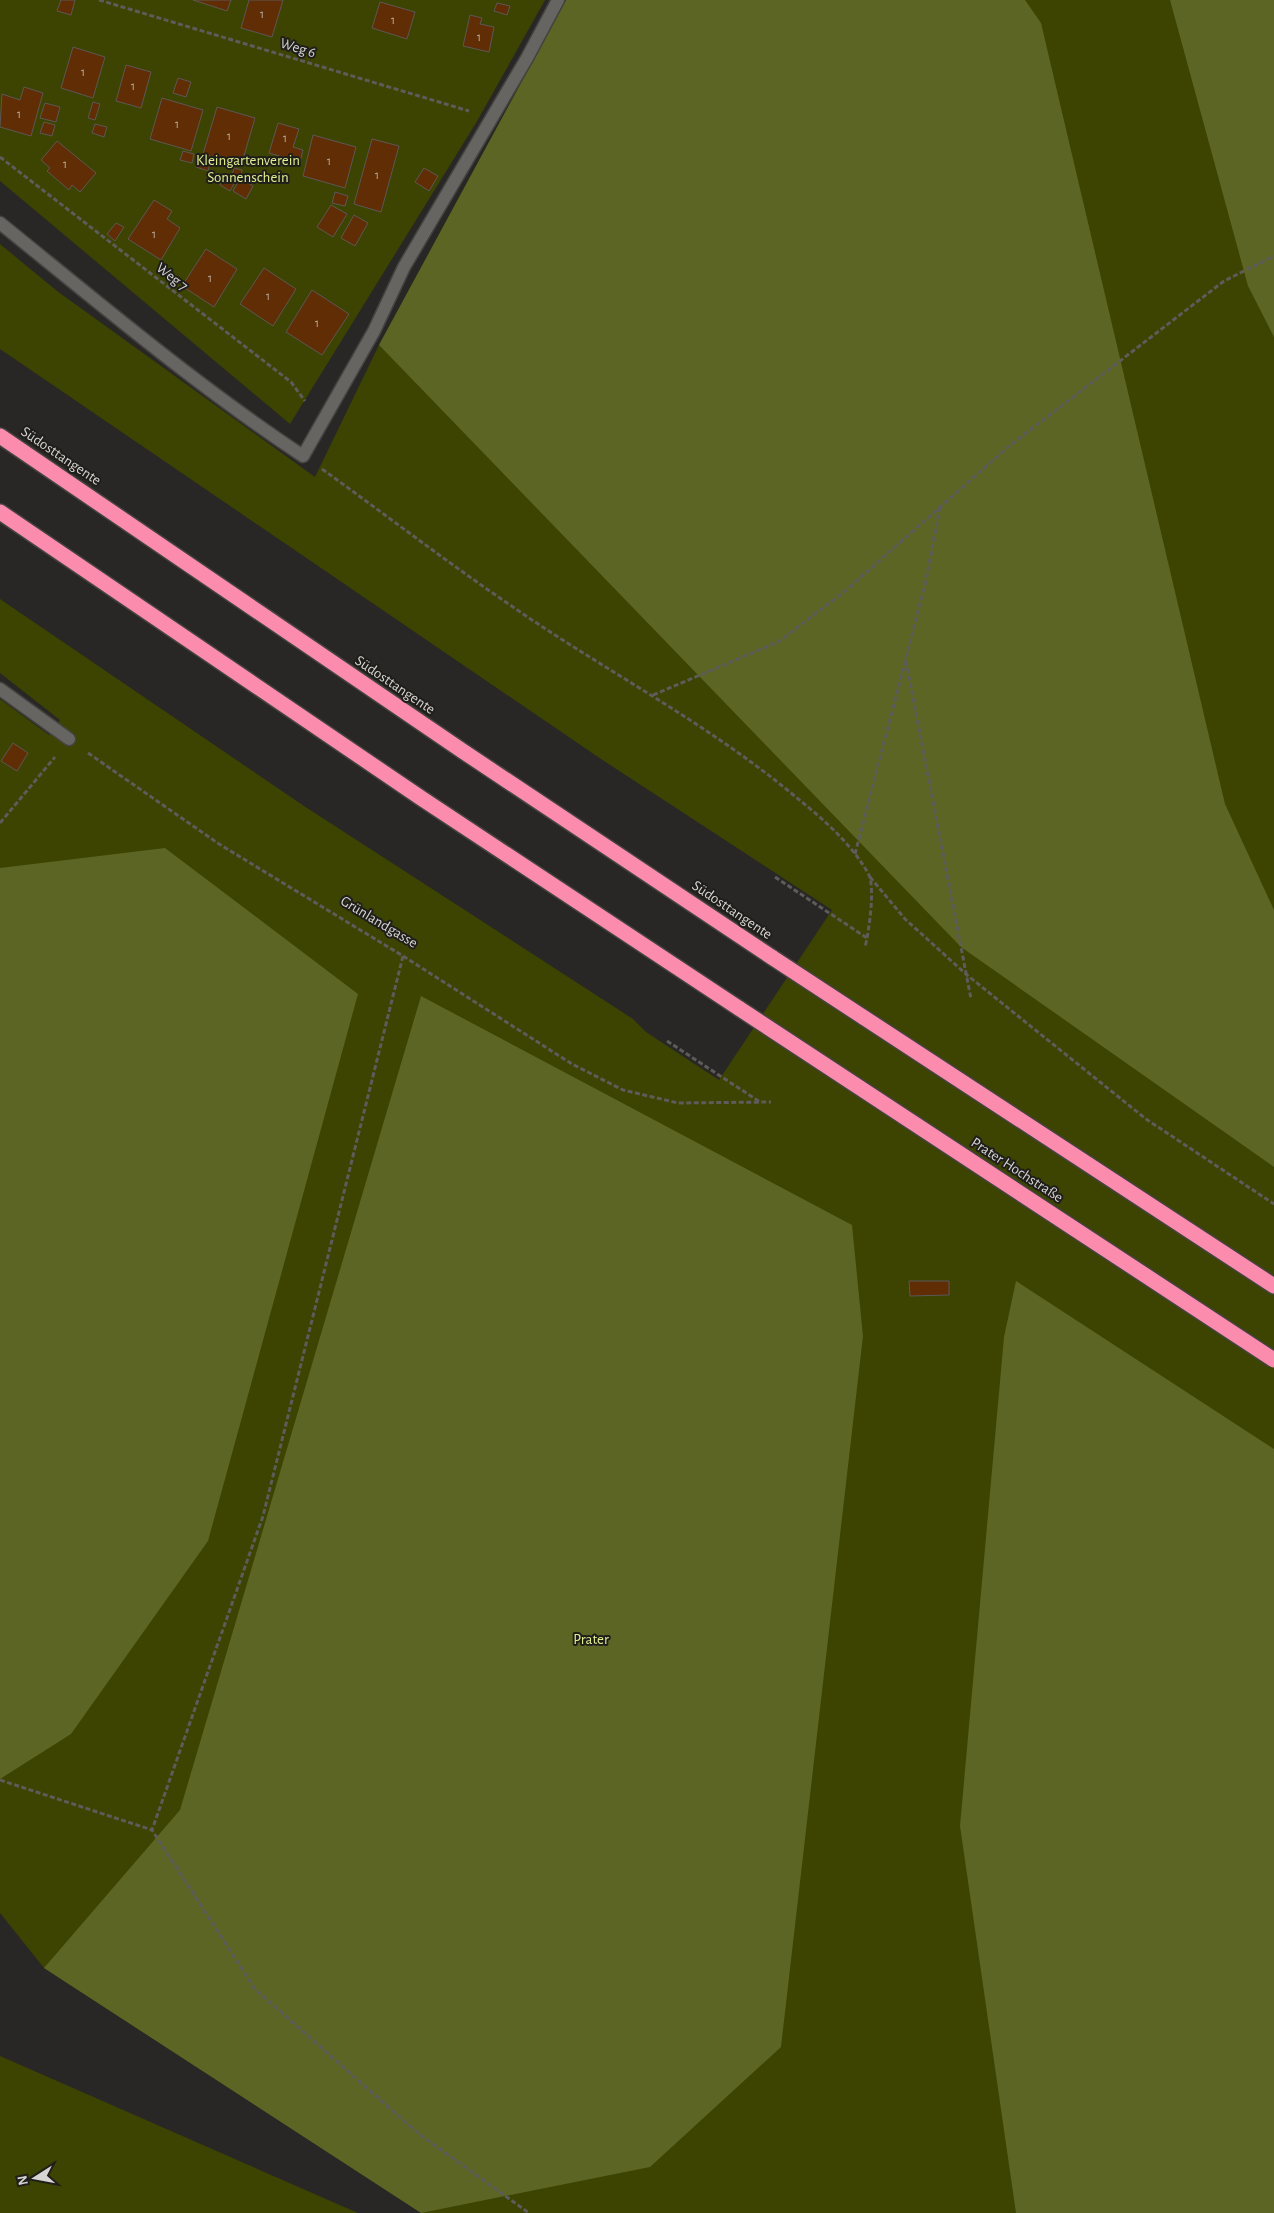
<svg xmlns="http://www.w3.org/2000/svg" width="1274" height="2213" font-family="'Alegreya Sans',sans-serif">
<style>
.green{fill:#3d4300}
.forest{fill:#5d6524}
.building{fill:#602d05;stroke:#5b5856}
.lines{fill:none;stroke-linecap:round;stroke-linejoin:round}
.service-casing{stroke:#454341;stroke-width:15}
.minor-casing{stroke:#454341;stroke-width:15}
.motorway-casing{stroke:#454341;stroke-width:18}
.path{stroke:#5d5c5a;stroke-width:3;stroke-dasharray:5 2.5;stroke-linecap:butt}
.service{stroke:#676561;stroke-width:12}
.minor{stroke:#676561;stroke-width:12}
.motorway{stroke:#fc8cae;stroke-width:15}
.motorway-bridge-casing{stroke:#454341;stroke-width:18;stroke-linecap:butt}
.motorway-bridge{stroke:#fc8cae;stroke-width:15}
.labels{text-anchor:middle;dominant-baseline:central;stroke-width:4;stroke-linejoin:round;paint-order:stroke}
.number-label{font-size:12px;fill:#b8aba0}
.street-label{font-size:15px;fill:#d6d5d3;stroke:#201e1b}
.park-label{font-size:15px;fill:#e0ee90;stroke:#201e1b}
</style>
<rect width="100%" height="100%" fill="#292725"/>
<g class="green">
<path d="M0 0H545L476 123 290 424 0 181Z"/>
<path d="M566 0H1274V2213H422L44 1968 0 1913V699L49 735 60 720 0 673V599L304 806 633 1019 646 1032 719 1080 832 910 601 759 0 349V244L57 291 315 477 379 345Z"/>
<path d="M0 2056 358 2213H0Z"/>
</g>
<g class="forest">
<path d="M566 0H1025L1041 23 1225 804 1274 910V1167L961 947 379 345Z"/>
<path d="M1170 0H1274V337L1248 286Z"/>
<path d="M165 848 358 994 208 1541 71 1734 0 1779V868Z"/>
<path d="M421 996 852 1225 863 1336 781 2047 650 2167 421 2213 44 1968 180 1810Z"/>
<path d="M1016 1281 1274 1449V2213H1016L960 1826 1004 1337Z"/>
</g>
<g class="building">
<path d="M61 0H75L71 15 57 11Z"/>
<path d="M193 0H231L227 11Z"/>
<path d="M249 0H283L272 37 241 28Z"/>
<path d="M380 2 415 12 407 39 372 28Z"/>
<path d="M497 3 510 6 507 15 494 11Z"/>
<path d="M470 15 482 18 480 24 494 27 489 52 463 46Z"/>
<path d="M73 47 105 57 93 98 61 88Z"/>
<path d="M126 65 151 72 141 108 116 101Z"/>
<path d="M178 78 191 82 186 97 173 93Z"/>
<path d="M24 87 43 93 31 136 0 127 2 94 20 100Z"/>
<path d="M162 98 203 110 191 151 150 139Z"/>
<path d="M93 102 100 104 95 120 88 118Z"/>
<path d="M45 103 60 107 56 122 40 118Z"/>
<path d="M217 107 255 118 241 166 203 154Z"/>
<path d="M44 122 55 125 52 136 40 133Z"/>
<path d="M278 123 299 129 293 147 303 150 300 162 269 153Z"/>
<path d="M95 124 107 127 104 137 92 133Z"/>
<path d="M313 135 356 147 345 188 303 176Z"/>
<path d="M372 139 399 146 381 212 354 204Z"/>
<path d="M57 141 96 173 80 192 72 185 69 190 47 171 50 168 41 160Z"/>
<path d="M183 151 194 154 192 163 180 160Z"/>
<path d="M199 156 211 160 208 171 196 167Z"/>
<path d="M234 168 242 170 240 178 232 175Z"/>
<path d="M424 168 438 176 429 191 415 182Z"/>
<path d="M226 174 236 180 230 191 220 185Z"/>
<path d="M240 178 253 186 246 199 233 191Z"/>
<path d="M335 192 348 196 345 206 332 203Z"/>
<path d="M154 200 172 211 167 219 180 228 161 260 128 239Z"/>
<path d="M331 205 347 214 333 237 317 227Z"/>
<path d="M354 215 368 223 355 246 341 238Z"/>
<path d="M116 223 124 227 115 241 107 234Z"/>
<path d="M206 249 237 269 214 307 182 286Z"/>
<path d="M264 268 296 289 273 326 240 304Z"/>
<path d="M312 290 349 314 322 355 286 332Z"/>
<path d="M13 743 28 753 17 771 1 761Z"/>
<path d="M909 1281H949V1295L910 1296Z"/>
</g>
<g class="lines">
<defs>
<path id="service" d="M0 223C99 303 197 386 303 456L374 331 404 267 527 58 558 0"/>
<path id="minor" d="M0 689 69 739"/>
<g id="motorway">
<path d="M0 436 464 752 773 958"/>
<path d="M0 512 421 798 740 1009"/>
<path d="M863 1017 1274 1286"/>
</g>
</defs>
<use href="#service" class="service-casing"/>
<use href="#minor" class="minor-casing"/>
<use href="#motorway" class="motorway-casing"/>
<g class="path">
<path d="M99 0 469 111"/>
<path d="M0 157 291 382 305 401"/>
<path d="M322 469C386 515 448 563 513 607 607 672 709 724 797 798 823 819 853 845 869 875 875 889 869 932 865 947"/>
<path d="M906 661 971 999"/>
<path d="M653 695 778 642 844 592 1008 447 1224 281 1274 256"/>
<path d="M88 753 219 844 403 956 572 1064 623 1090 678 1103 771 1102"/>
<path d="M0 823 55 757"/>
<path d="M855 854 925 585 940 507"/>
<path d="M775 877 867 938"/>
<path d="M870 877 905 919 967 975 1146 1119 1274 1204"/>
<path d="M403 956 263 1516 152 1830 255 1989 419 2134 529 2213"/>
<path d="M667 1041 760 1102"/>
<path d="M0 1780 152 1830"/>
</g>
<use href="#service" class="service"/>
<use href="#minor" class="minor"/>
<use href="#motorway" class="motorway"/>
<defs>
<g id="motorway-bridge">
<path d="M773 958 863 1017"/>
<path d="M740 1009 1274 1360"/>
</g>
</defs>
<use href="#motorway-bridge" class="motorway-bridge-casing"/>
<use href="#motorway-bridge" class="motorway-bridge"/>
</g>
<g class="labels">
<g class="number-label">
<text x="262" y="14">1</text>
<text x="393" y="20">1</text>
<text x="479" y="37">1</text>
<text x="83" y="72">1</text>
<text x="133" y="86">1</text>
<text x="19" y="114">1</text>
<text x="177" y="124">1</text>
<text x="229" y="136">1</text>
<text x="285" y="138">1</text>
<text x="329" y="161">1</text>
<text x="65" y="164">1</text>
<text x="377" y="175">1</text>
<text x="154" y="234">1</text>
<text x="210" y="278">1</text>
<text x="268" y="296">1</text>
<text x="317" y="323">1</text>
</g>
<g class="street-label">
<text transform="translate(298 48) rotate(17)">Weg 6</text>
<text transform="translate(172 277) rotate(38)">Weg 7</text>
<text transform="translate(61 456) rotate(34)">Südosttangente</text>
<text transform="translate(395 685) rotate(34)">Südosttangente</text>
<text transform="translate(732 910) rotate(34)">Südosttangente</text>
<text transform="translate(379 922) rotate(31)">Grünlandgasse</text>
<text transform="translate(1017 1170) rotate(33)">Prater Hochstraße</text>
</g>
<g class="park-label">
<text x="248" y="160">Kleingartenverein<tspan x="248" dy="17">Sonnenschein</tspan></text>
<text x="591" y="1639">Prater</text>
</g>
</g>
<g transform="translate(35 2178) rotate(259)" stroke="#201e1b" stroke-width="4" paint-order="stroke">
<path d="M0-4L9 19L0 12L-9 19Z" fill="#d6d5d3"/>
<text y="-8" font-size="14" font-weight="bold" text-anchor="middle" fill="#d6d5d3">N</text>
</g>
</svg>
